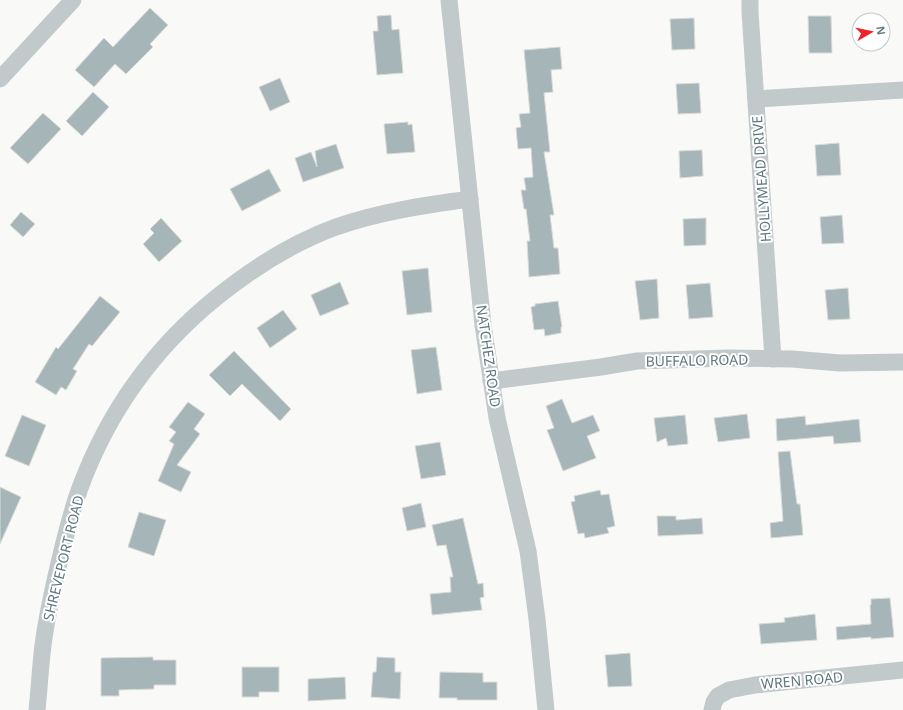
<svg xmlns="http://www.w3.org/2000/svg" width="903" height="710" font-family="'Noto Sans',sans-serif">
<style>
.building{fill:#a6b5b7;stroke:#dbdbd9}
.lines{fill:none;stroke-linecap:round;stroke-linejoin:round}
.minor{stroke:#c2c9cb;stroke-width:17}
.labels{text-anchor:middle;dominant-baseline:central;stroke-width:4;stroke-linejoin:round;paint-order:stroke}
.street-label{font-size:14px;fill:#5e787e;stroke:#fff}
</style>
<rect width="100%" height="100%" fill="#f9f9f7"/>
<g class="building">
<path d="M150 8 168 25 150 44 153 47 126 74 115 64 94 87 75 70 104 38 113 47Z"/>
<path d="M391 15 392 30 399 29 403 73 377 75 373 31H378L377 16Z"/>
<path d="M808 16H831L832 53H809Z"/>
<path d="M694 18 695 49 672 50 670 19Z"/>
<path d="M560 47 562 69 551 70 553 92 544 93 550 152H544L554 215H550L554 248H558L560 274 529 277 527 241H530L526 209H524L521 190H526L524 178 533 177 531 148 518 149 516 128 521 127 519 114 530 113 524 50Z"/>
<path d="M280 78 290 102 270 111 259 87Z"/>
<path d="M699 83 701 113 678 114 676 84Z"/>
<path d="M93 92 109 107 82 136 66 121Z"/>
<path d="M43 113 61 129 28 164 10 148Z"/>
<path d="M408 122V125L412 124 415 152 387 154 384 124Z"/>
<path d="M839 143 841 175 817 176 815 145Z"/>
<path d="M336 144 344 168 303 182 295 158 311 152 317 167 315 151Z"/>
<path d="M702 150 703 176 680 178 679 151Z"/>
<path d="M269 169 281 191 242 211 230 189Z"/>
<path d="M21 212 35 224 23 237 10 225Z"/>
<path d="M842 215 844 243 822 244 820 217Z"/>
<path d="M161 218 182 241 159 262 143 244 154 233 150 229Z"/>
<path d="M706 218V245L684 246 683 219Z"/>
<path d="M428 268 432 312 407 315 402 271Z"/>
<path d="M657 279 659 318 640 320 635 281Z"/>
<path d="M340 282 349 304 320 316 311 295Z"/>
<path d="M710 283 713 317 689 319 686 285Z"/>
<path d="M848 288 850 319 828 320 825 290Z"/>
<path d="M100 296 120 312 92 346 89 344 73 369 77 371 66 390 61 387 56 395 35 382 56 347 58 349Z"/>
<path d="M558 301 562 327H561V333L545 336 544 329 534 330 531 307 535 306V304Z"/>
<path d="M283 310 297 329 270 348 257 328Z"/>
<path d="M436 347 442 390 417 394 411 350Z"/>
<path d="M234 351 291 409 280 421 242 384 230 396 209 375Z"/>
<path d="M562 399 572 423 593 415 600 431 587 436 596 458 563 471 547 430 554 428 546 406Z"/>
<path d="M188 402 205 414 194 429 200 434 177 465 191 472 181 492 158 481 174 444 169 441 176 432 169 427Z"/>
<path d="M747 414 750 438 718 442 714 418Z"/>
<path d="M22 415 46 425 29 466 5 456Z"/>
<path d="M685 415 688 444 668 446 666 438 657 442 654 418Z"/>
<path d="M805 416 806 425 859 419 861 442 834 444 833 436 777 441 776 419Z"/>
<path d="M440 442 446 475 421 479 415 446Z"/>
<path d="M790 451 797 504H800L803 535 771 538 770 523 783 521 778 452Z"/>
<path d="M0 487 21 497 0 544Z"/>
<path d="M600 490 601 495 609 494 615 526 607 528 609 533 585 538 584 533 578 534 571 502 575 501 574 496Z"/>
<path d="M421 503 426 527 407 531 402 508Z"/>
<path d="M139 512 166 520 154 556 128 547Z"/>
<path d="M657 516H676V520L702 518 703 534 658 536Z"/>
<path d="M463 518 478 584 483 583 484 597 480 598 482 610 432 615 430 594 451 592 450 577H453L446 545 437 546 432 525Z"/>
<path d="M890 598 894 637 871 639V637L837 640 836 627 871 624 870 605H871V599Z"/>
<path d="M815 614 817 640 761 644 759 624 785 622 784 618Z"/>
<path d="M630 653 632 686 608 687 605 655Z"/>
<path d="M153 657V660H176V685H154V689L119 690V696H101V658Z"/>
<path d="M377 657 395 658V672H401L400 699 371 697 373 672H376Z"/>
<path d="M242 667H279V692H259V697H242Z"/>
<path d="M440 672 483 673V682H497V700H457V698H439Z"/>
<path d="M345 677 346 699 308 701V679Z"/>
</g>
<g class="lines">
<g class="minor">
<path d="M449 0 483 325 497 418 528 551 537 619 546 710"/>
<path d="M750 0V12L773 359"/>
<path d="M0 79 73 0"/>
<path d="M756 99 903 90"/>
<path d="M491 381 601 367 637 361 727 358 792 359 840 363 903 362"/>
<path d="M37 710C39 691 40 673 42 654 45 624 52 593 59 563 65 538 71 512 80 488 108 412 155 347 217 297 253 268 292 243 336 227 379 212 425 205 470 199"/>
<path d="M712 710 714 702 718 696 729 690 755 685 903 670"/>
</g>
</g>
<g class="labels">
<g class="street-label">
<text transform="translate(761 179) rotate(-94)">HOLLYMEAD DRIVE</text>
<text transform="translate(489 356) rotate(82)">NATCHEZ ROAD</text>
<text transform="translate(697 360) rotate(-1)">BUFFALO ROAD</text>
<text transform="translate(63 558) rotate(-76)">SHREVEPORT ROAD</text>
<text transform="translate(802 680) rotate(-5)">WREN ROAD</text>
</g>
</g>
<g transform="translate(871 32) rotate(81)"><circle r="19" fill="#ffffff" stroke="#bfc9cb"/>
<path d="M0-3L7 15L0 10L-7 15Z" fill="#ee2226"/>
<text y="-6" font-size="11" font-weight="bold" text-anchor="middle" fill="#5e787e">N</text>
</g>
</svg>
